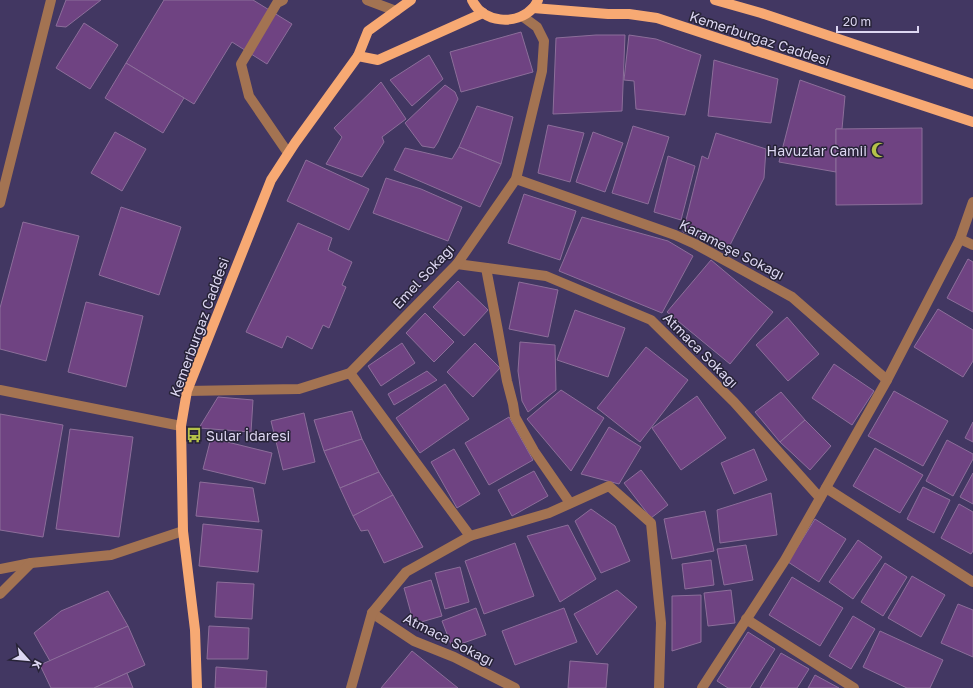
<svg xmlns="http://www.w3.org/2000/svg" width="973" height="688" font-family="'Golos Text',sans-serif">
<style>
.building{fill:#6f4382;stroke:#8c6e9a}
.lines{fill:none;stroke-linecap:round;stroke-linejoin:round}
.minor{stroke:#a37352;stroke-width:10}
.major{stroke:#f7a973;stroke-width:10}
.labels{text-anchor:middle;dominant-baseline:central;stroke-width:3;stroke-linejoin:round;paint-order:stroke}
.street-label{font-size:14px;fill:#ddd7f2;stroke:#272337}
.poi-label{font-size:14px;fill:#ddd7f2;stroke:#272337;text-anchor:end}
</style>
<rect width="100%" height="100%" fill="#423762"/>
<g class="building">
<path d="M66 0H101L66 27 56 26Z"/>
<path d="M164 0H253L292 24 267 64 232 42 194 104 126 63Z"/>
<path d="M84 23 118 45 90 89 56 68Z"/>
<path d="M521 32 533 72 461 92 450 52Z"/>
<path d="M596 35H625L622 111 553 114 556 38Z"/>
<path d="M629 35 656 39 701 55 685 115 636 109 634 81 624 80Z"/>
<path d="M429 55 443 79 412 106 390 80Z"/>
<path d="M714 60 778 79 771 123 708 116Z"/>
<path d="M126 63 184 98 163 133 105 98Z"/>
<path d="M800 80 845 96 842 129H836V172L779 162Z"/>
<path d="M381 82 406 119 382 137 384 142 362 177 326 164 342 137 334 128Z"/>
<path d="M445 85 455 92 458 99 438 142 434 148 422 146 405 123Z"/>
<path d="M477 106 513 117 501 164 459 147Z"/>
<path d="M548 125 584 133 570 182 538 173Z"/>
<path d="M633 126 669 137 648 204 612 193Z"/>
<path d="M922 128V204L836 205V129Z"/>
<path d="M115 132 146 149 122 191 91 173Z"/>
<path d="M593 132 623 143 605 192 576 182Z"/>
<path d="M716 133 766 149 764 178 729 247 683 232 702 156 708 159Z"/>
<path d="M459 147 501 164 480 207 394 170 405 148 452 159Z"/>
<path d="M668 156 695 166 681 220 654 212Z"/>
<path d="M306 160 369 189 349 230 287 201Z"/>
<path d="M386 178 421 189 462 207 448 241 373 213Z"/>
<path d="M524 194 576 211 560 260 508 243Z"/>
<path d="M121 207 181 227 159 295 99 275Z"/>
<path d="M582 217 668 241 693 256 662 313 559 271Z"/>
<path d="M23 222 79 236 46 361 0 349V308Z"/>
<path d="M298 223 332 238 328 250 352 262 342 285 346 287 329 328 323 325 312 349 287 336 282 348 246 332Z"/>
<path d="M968 259 973 262V312L947 298Z"/>
<path d="M711 260 773 312 730 364 667 312Z"/>
<path d="M458 281 488 310 464 336 433 307Z"/>
<path d="M519 282 558 290 548 337 509 329Z"/>
<path d="M86 302 143 316 126 387 68 372Z"/>
<path d="M938 309 973 330V361L963 377 914 347Z"/>
<path d="M575 310 625 328 608 377 557 360Z"/>
<path d="M425 313 454 342 434 362 406 333Z"/>
<path d="M787 317 819 354 788 381 756 345Z"/>
<path d="M520 342 555 345 556 390 528 412 522 401 518 371Z"/>
<path d="M402 343 415 363 381 386 368 366Z"/>
<path d="M475 343 500 368 473 397 447 372Z"/>
<path d="M646 347 688 380 640 442 597 408Z"/>
<path d="M834 364 874 391 852 425 812 398Z"/>
<path d="M427 371 437 380 394 405 388 394Z"/>
<path d="M445 384 469 419 420 453 396 418Z"/>
<path d="M561 390 604 418 571 471 527 419Z"/>
<path d="M894 391 948 421 923 466 868 436Z"/>
<path d="M781 392 805 420 780 442 755 412Z"/>
<path d="M697 396 726 438 681 470 652 428Z"/>
<path d="M218 397 253 400 251 432 199 428Z"/>
<path d="M352 411 362 439 324 451 314 420Z"/>
<path d="M304 413 315 462 283 470 271 421Z"/>
<path d="M0 414 63 425 43 537 0 530Z"/>
<path d="M509 417 533 460 489 485 465 443Z"/>
<path d="M805 420 831 446 810 470 780 442Z"/>
<path d="M973 422V442L965 438Z"/>
<path d="M609 427 641 447 619 484 581 474Z"/>
<path d="M70 429 133 437 119 537 56 529Z"/>
<path d="M211 438 272 453 265 484 203 469Z"/>
<path d="M362 439 379 472 340 488 324 451Z"/>
<path d="M947 440 973 454V459L953 496 926 481Z"/>
<path d="M875 448 923 475 900 513 853 486Z"/>
<path d="M454 449 480 494 457 508 431 462Z"/>
<path d="M754 449 767 480 734 494 721 463Z"/>
<path d="M641 470 668 505 651 518 624 483Z"/>
<path d="M534 471 548 496 512 516 498 490Z"/>
<path d="M379 472 393 495 353 516 340 488Z"/>
<path d="M973 473V504L960 497Z"/>
<path d="M200 482 253 488 259 522 196 516Z"/>
<path d="M923 487 950 500 934 533 907 519Z"/>
<path d="M771 493 777 535 720 543 717 510Z"/>
<path d="M393 495 423 547 384 563 368 530 361 531 353 516Z"/>
<path d="M959 504 973 512V551L971 554 941 538Z"/>
<path d="M591 509 615 526 630 561 601 573 575 521Z"/>
<path d="M705 511 714 551 672 559 664 519Z"/>
<path d="M815 519 846 539 819 582 788 562Z"/>
<path d="M203 524 262 530 258 572 199 566Z"/>
<path d="M568 525 596 579 560 602 527 536Z"/>
<path d="M858 540 882 557 853 599 829 582Z"/>
<path d="M515 543 534 596 484 614 465 561Z"/>
<path d="M746 545 753 580 724 585 717 549Z"/>
<path d="M711 560 714 585 685 589 682 564Z"/>
<path d="M885 563 907 577 883 616 861 602Z"/>
<path d="M460 567 469 602 445 609 435 573Z"/>
<path d="M912 576 945 595 921 637 888 618Z"/>
<path d="M792 577 843 608 820 646 769 615Z"/>
<path d="M431 580 442 616 414 624 404 588Z"/>
<path d="M217 582 254 584 252 619 215 617Z"/>
<path d="M617 590 637 607 597 655 574 614Z"/>
<path d="M731 590 735 623 708 626 704 593Z"/>
<path d="M108 591 128 626 50 661 34 633 61 611Z"/>
<path d="M701 595V642L672 651V596Z"/>
<path d="M958 604 973 610V657L941 643Z"/>
<path d="M476 608 486 635 452 647 442 621Z"/>
<path d="M564 608 577 642 515 665 502 631Z"/>
<path d="M853 616 875 629 851 669 829 656Z"/>
<path d="M128 626 145 665 94 688H51L40 665Z"/>
<path d="M209 626 249 628 248 659H207Z"/>
<path d="M880 631 943 660 930 688H907L863 667Z"/>
<path d="M748 632 775 649 750 688H728L717 681Z"/>
<path d="M412 651 458 688H381Z"/>
<path d="M781 653 809 669 797 688H760Z"/>
<path d="M570 661 608 664 606 688H568Z"/>
<path d="M216 667 267 671 266 688H215Z"/>
<path d="M127 673 133 688H94Z"/>
<path d="M815 675 839 688H808Z"/>
</g>
<g class="lines">
<g class="minor">
<path d="M283 0 277 3 241 64 249 96 288 153"/>
<path d="M367 0 396 11"/>
<path d="M516 179 675 235 695 244 792 297 887 380"/>
<path d="M0 203 51 0"/>
<path d="M960 239 973 245"/>
<path d="M457 264 546 276 651 320 734 402 820 498"/>
<path d="M486 268 498 331 507 381 513 404 515 417 534 451 570 503"/>
<path d="M350 373 470 536"/>
<path d="M0 390 181 426"/>
<path d="M187 391 299 389 350 373 457 264 516 179 542 71 544 41 537 27 522 16"/>
<path d="M826 488 973 582"/>
<path d="M0 569 31 563 111 555 183 531"/>
<path d="M0 594 31 563"/>
<path d="M372 613 414 641 454 657 515 688"/>
<path d="M746 619 854 688"/>
<path d="M351 688 372 613 406 572 470 536 549 513 609 486 651 523 661 623 659 688"/>
<path d="M702 688 785 560 887 380 960 239 973 202"/>
</g>
<g class="major">
<path d="M472 0C483 23 516 26 533 8 535 6 537 2 538 0"/>
<path d="M715 0 761 13 973 84"/>
<path d="M533 8 608 14H629L657 18 973 122"/>
<path d="M358 56 378 60 483 13"/>
<path d="M197 688 195 630 183 531 181 426 187 391 271 180 295 143 358 56 368 31 411 0"/>
</g>
</g>
<defs>
<symbol id="mosque-bare" viewBox="-9 -9 18 18"><path d="M3.5-4.9A6 6 0 1 0 3.5 4.9A5 5 0 1 1 3.5-4.9Z" fill="#b5c249" stroke="#272337" stroke-width="2.5" paint-order="stroke"/></symbol>
<symbol id="bus-bare" viewBox="-9 -9 18 18"><path d="M-5-6H5V4H4V6H2V4H-2V6H-4V4H-5ZM-3.5-4V0h7V-4ZM-3.5 1.2v1.5H-2V1.2ZM2 1.2v1.5H3.5V1.2Z" fill="#b5c249" stroke="#272337" stroke-width="2.5" paint-order="stroke"/></symbol>
</defs>
<g fill-rule="evenodd">
<use href="#mosque-bare" x="868" y="139" width="22" height="22"/>
<use href="#bus-bare" x="183" y="424" width="22" height="22"/>
</g>
<g class="labels">
<g class="street-label">
<text transform="translate(760 38) rotate(18)">Kemerburgaz Caddesi</text>
<text transform="translate(732 249) rotate(27)">Karameşe Sokağı</text>
<text transform="translate(423 276) rotate(-47)">Emel Sokağı</text>
<text transform="translate(199 327) rotate(-70)">Kemerburgaz Caddesi</text>
<text transform="translate(701 350) rotate(45)">Atmaca Sokağı</text>
<text transform="translate(449 639) rotate(27)">Atmaca Sokağı</text>
</g>
<g class="poi-label">
<text x="867" y="150">Havuzlar Camii</text>
<text x="206" y="435" text-anchor="start">Sular İdaresi</text>
</g>
</g>
<g transform="translate(28 660) rotate(117)" stroke="#272337" stroke-width="3" paint-order="stroke">
<path d="M0-3L7 15L0 10L-7 15Z" fill="#ddd7f2"/>
<text y="-6" font-size="11" font-weight="bold" text-anchor="middle" fill="#ddd7f2">K</text>
</g>
<path d="M837 26v6h81v-6" fill="none" stroke="#ddd7f2" stroke-width="2"/>
<text x="843" y="26" font-size="12" fill="#ddd7f2" stroke="#272337" stroke-width="3" paint-order="stroke">20 m</text>
</svg>
